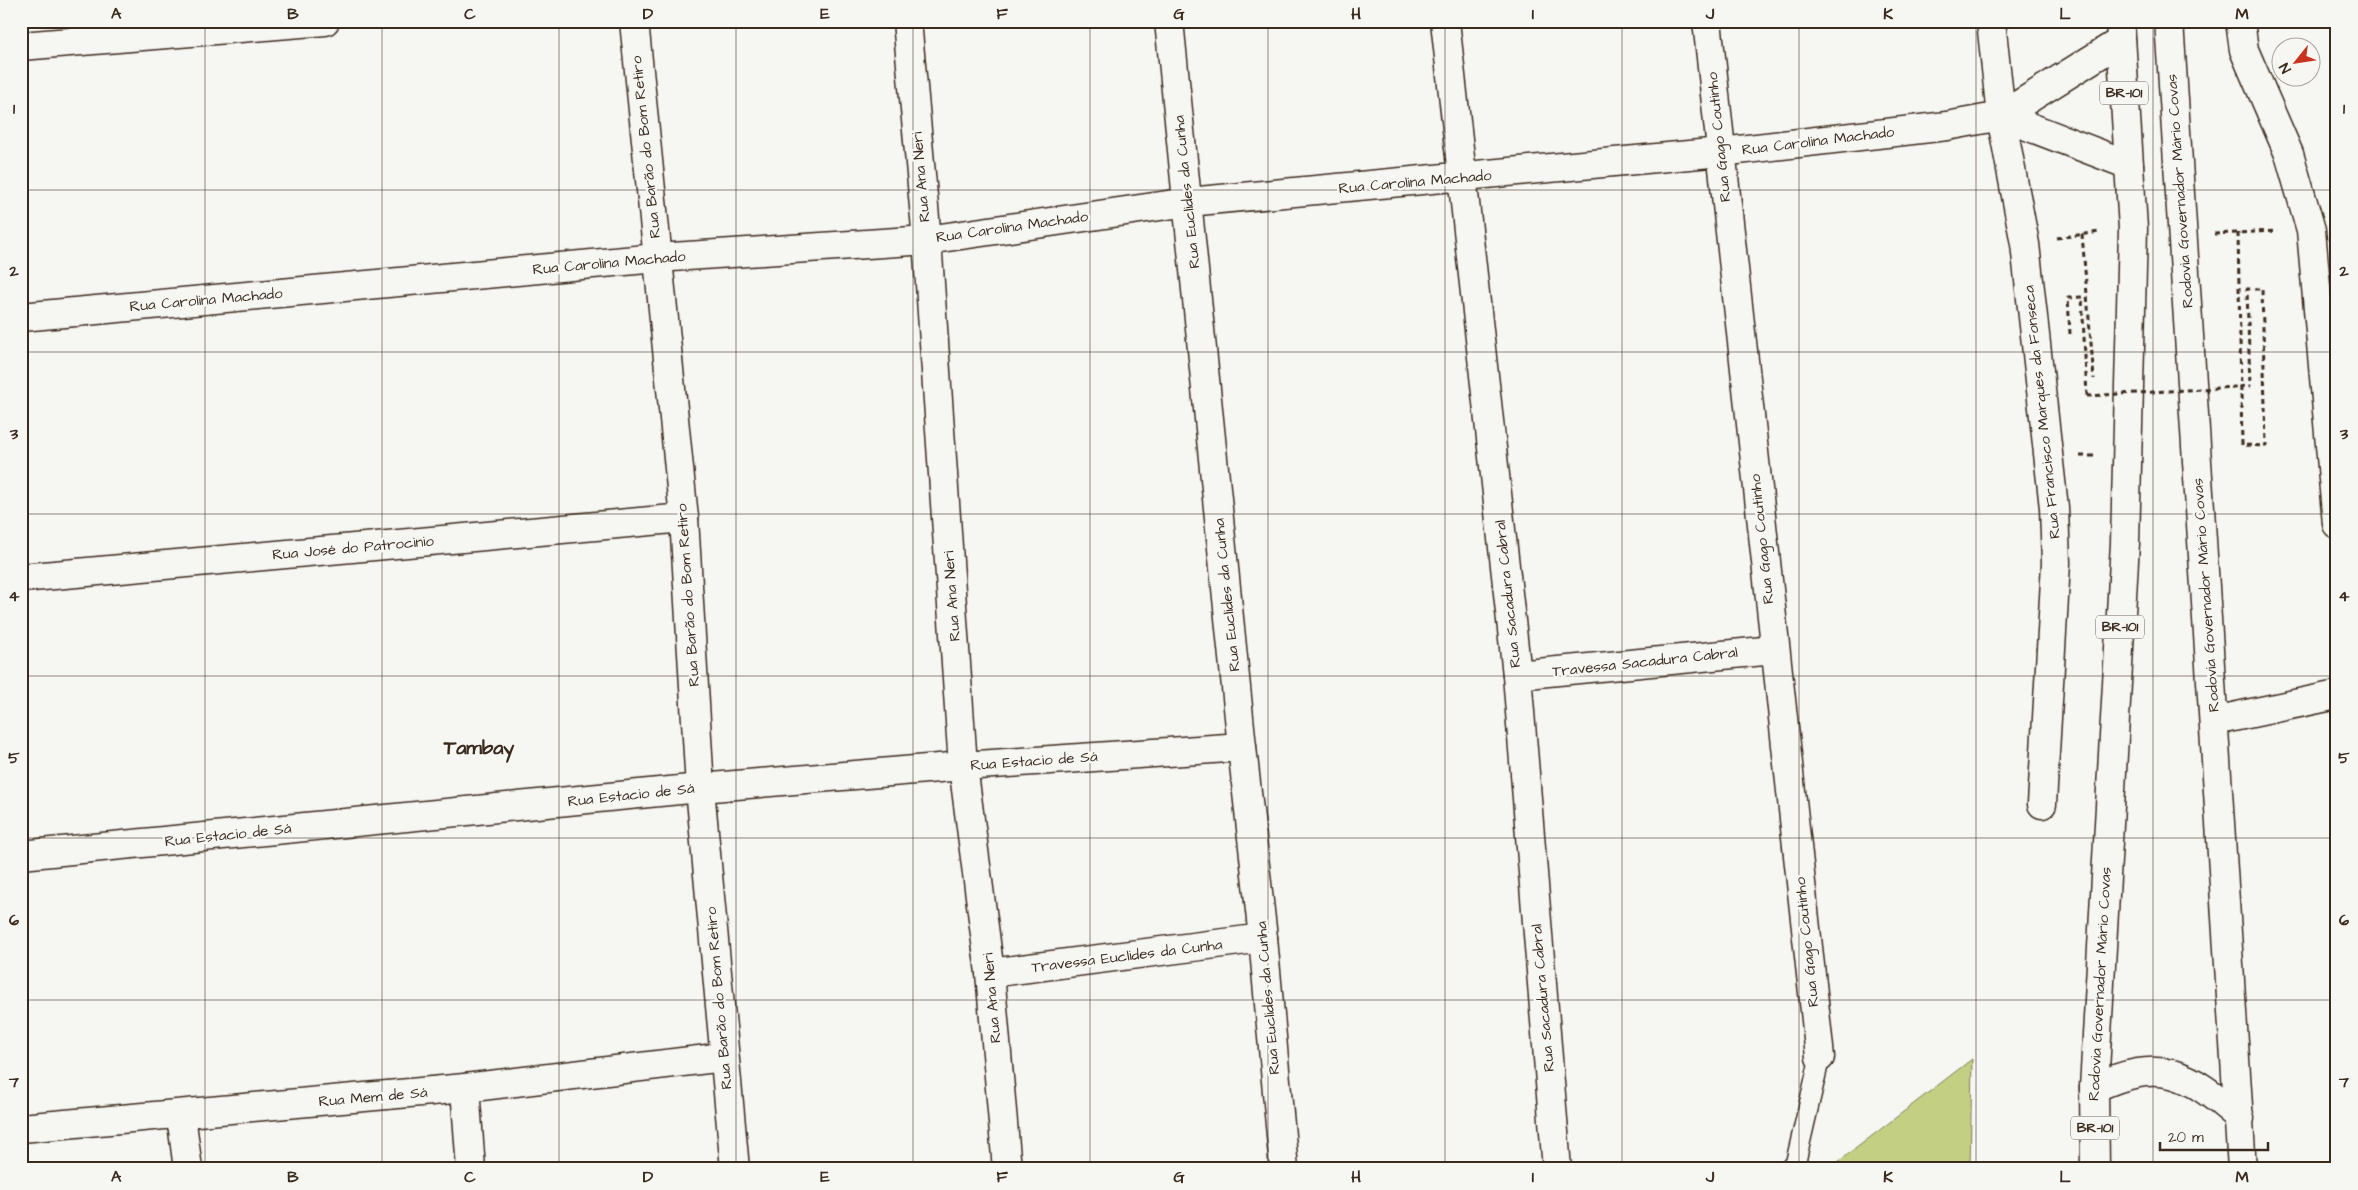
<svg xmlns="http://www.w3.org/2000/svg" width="2358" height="1190" font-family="'Architects Daughter',sans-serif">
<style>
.green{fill:#c3d084;stroke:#7f7d51}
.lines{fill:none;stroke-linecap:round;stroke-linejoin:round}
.lane-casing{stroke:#3b2a1e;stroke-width:22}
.street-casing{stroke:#3b2a1e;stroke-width:31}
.secondary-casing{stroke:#3b2a1e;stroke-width:31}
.highway-casing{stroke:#3b2a1e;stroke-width:31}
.path{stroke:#3b2a1e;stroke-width:3;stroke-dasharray:5 4;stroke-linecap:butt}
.lane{stroke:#f6f6f2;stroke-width:19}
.street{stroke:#f6f6f2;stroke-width:28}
.secondary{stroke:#f6f6f2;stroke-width:28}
.highway{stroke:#f6f6f2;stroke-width:28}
.path-bridge{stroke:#3b2a1e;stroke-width:3;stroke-dasharray:5 4;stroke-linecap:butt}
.grid{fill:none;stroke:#3b2a1e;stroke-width:1;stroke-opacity:0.55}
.labels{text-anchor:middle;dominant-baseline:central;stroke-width:5;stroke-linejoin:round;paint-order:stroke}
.shield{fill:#f6f6f2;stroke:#73675e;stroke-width:1}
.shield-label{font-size:14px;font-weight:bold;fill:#3b2a1e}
.street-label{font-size:15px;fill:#3b2a1e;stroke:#f6f6f2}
.district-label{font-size:20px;font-weight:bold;fill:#3b2a1e;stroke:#f6f6f2}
.neatline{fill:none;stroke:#3b2a1e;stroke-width:2}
.grid-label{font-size:16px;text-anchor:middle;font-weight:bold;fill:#3b2a1e}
</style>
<rect width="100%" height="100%" fill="#f6f6f2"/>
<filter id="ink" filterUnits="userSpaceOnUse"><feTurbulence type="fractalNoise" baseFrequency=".02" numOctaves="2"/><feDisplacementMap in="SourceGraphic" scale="10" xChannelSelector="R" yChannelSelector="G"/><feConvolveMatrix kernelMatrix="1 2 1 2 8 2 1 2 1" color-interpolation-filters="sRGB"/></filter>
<g filter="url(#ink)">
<path class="green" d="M1972 1059 1970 1169H1829Z"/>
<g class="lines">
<defs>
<path id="lane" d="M1789 1169 1795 1165 1820 1057"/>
<g id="street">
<path d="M634 21 684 518 700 788 735 1169"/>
<path d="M907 21 927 240 963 766 990 973 1007 1169"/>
<path d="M1169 21 1242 747 1263 938 1284 1169"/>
<path d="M1445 21 1517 675 1557 1169"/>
<path d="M1707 21 1820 1057"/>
<path d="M2240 21 2244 50 2289 154 2311 230 2337 524"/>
<path d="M21 46 325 21"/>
<path d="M21 317 657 258 927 240 1188 202 1721 152 1947 126 2001 116 2025 244 2054 508 2056 563 2042 804"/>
<path d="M21 578 684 518"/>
<path d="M1517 675 1774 650"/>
<path d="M2214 721 2337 695"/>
<path d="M21 855 700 788 963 766 1242 747"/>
<path d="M990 973 1263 938"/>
<path d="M465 1088 471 1169"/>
<path d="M181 1115 188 1169"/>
<path d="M21 1128 465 1088 724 1057"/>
</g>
<g id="secondary">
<path d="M1991 21 2001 116"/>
<path d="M2001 116 2121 41"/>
<path d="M2001 116 2129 165"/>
</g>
<g id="highway">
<path d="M2169 21 2242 1169"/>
<path d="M2094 1088C2160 1057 2188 1072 2240 1118"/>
<path d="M2095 1169 2094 1088 2125 543 2133 229 2120 21"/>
</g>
</defs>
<use href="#lane" class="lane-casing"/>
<use href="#street" class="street-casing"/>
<use href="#secondary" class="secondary-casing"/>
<use href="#highway" class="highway-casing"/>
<g class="path">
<path d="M2238 233 2242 445 2266 446 2262 289H2247L2250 386"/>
<path d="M2082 234 2094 379"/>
<path d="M2214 234 2277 231"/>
<path d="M2057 238 2100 232"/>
<path d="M2070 334 2068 298 2082 297 2087 396"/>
<path d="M2080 456H2094"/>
</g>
<use href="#lane" class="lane"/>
<use href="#street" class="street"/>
<use href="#secondary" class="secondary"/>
<use href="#highway" class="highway"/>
<path class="path-bridge" d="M2087 396 2250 386"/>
</g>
</g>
<path class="grid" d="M205 21V1169M382 21V1169M559 21V1169M736 21V1169M913 21V1169M1090 21V1169M1268 21V1169M1445 21V1169M1622 21V1169M1799 21V1169M1976 21V1169M2153 21V1169M21 190H2337M21 352H2337M21 514H2337M21 676H2337M21 838H2337M21 1000H2337"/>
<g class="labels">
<g class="shield">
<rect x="2100" y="81.5" width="48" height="23" rx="4"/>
<rect x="2096" y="615.5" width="48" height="23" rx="4"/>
<rect x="2071" y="1116.5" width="48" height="23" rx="4"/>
</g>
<g class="shield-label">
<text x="2124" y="93">BR-101</text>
<text x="2120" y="627">BR-101</text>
<text x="2095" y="1128">BR-101</text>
</g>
<g class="street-label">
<text transform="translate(1719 137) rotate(-96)">Rua Gago Coutinho</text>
<text transform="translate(1818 141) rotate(-7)">Rua Carolina Machado</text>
<text transform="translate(646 147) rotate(-96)">Rua Barão do Bom Retiro</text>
<text transform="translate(921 177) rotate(-95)">Rua Ana Neri</text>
<text transform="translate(1415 182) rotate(-5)">Rua Carolina Machado</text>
<text transform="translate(2180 191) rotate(-94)">Rodovia Governador Mário Covas</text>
<text transform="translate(1187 192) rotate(-96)">Rua Euclides da Cunha</text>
<text transform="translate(1012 227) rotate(-8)">Rua Carolina Machado</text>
<text transform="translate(609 263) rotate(-5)">Rua Carolina Machado</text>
<text transform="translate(206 300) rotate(-5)">Rua Carolina Machado</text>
<text transform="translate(2042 412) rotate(-96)">Rua Francisco Marques da Fonseca</text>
<text transform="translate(1762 539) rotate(-96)">Rua Gago Coutinho</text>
<text transform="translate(353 548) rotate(-5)">Rua José do Patrocinio</text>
<text transform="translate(1508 594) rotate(-96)">Rua Sacadura Cabral</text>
<text transform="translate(688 595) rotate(-94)">Rua Barão do Bom Retiro</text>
<text transform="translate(1227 595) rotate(-96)">Rua Euclides da Cunha</text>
<text transform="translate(2206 595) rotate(-94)">Rodovia Governador Mário Covas</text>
<text transform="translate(952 596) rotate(-94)">Rua Ana Neri</text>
<text transform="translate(1645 662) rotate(-6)">Travessa Sacadura Cabral</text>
<text transform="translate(1034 761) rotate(-4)">Rua Estacio de Sá</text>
<text transform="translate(631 795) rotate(-6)">Rua Estacio de Sá</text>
<text transform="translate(228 835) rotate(-6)">Rua Estacio de Sá</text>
<text transform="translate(1807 942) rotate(-96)">Rua Gago Coutinho</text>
<text transform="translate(1127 956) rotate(-7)">Travessa Euclides da Cunha</text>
<text transform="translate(2100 984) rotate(-87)">Rodovia Governador Mário Covas</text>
<text transform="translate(719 998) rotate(-95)">Rua Barão do Bom Retiro</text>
<text transform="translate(992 998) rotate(-95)">Rua Ana Neri</text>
<text transform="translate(1268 998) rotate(-95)">Rua Euclides da Cunha</text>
<text transform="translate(1543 998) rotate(-95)">Rua Sacadura Cabral</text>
<text transform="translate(373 1097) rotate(-5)">Rua Mem de Sá</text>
</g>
<g class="district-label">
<text x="479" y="748">Tambay</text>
</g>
</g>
<rect width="2358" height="1190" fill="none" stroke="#f6f6f2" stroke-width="55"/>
<g transform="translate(2296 62) rotate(240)"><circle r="24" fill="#f6f6f2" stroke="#aba49d"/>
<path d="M0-4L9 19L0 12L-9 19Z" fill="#c8321e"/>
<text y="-8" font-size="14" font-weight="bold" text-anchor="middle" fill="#3b2a1e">N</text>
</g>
<path d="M2160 1142v8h108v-8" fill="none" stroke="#3b2a1e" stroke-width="2.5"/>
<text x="2168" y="1142" font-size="15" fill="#3b2a1e" stroke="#f6f6f2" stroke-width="4" paint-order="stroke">20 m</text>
<rect x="28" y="28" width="2302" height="1134" class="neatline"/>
<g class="grid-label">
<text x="116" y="19">A</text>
<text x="293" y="19">B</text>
<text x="470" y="19">C</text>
<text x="648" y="19">D</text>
<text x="825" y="19">E</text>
<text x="1002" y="19">F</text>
<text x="1179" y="19">G</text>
<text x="1356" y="19">H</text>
<text x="1533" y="19">I</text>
<text x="1710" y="19">J</text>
<text x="1888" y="19">K</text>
<text x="2065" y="19">L</text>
<text x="2242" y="19">M</text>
<text x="14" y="114">1</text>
<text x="2344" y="114">1</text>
<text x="14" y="276">2</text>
<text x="2344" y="276">2</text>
<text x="14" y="439">3</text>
<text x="2344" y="439">3</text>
<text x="14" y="601">4</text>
<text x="2344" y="601">4</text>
<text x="14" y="763">5</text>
<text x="2344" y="763">5</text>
<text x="14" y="925">6</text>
<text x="2344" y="925">6</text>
<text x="14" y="1087">7</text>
<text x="2344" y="1087">7</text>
<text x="116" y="1182">A</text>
<text x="293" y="1182">B</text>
<text x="470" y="1182">C</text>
<text x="648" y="1182">D</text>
<text x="825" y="1182">E</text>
<text x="1002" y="1182">F</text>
<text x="1179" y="1182">G</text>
<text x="1356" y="1182">H</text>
<text x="1533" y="1182">I</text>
<text x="1710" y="1182">J</text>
<text x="1888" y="1182">K</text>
<text x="2065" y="1182">L</text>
<text x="2242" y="1182">M</text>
</g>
</svg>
